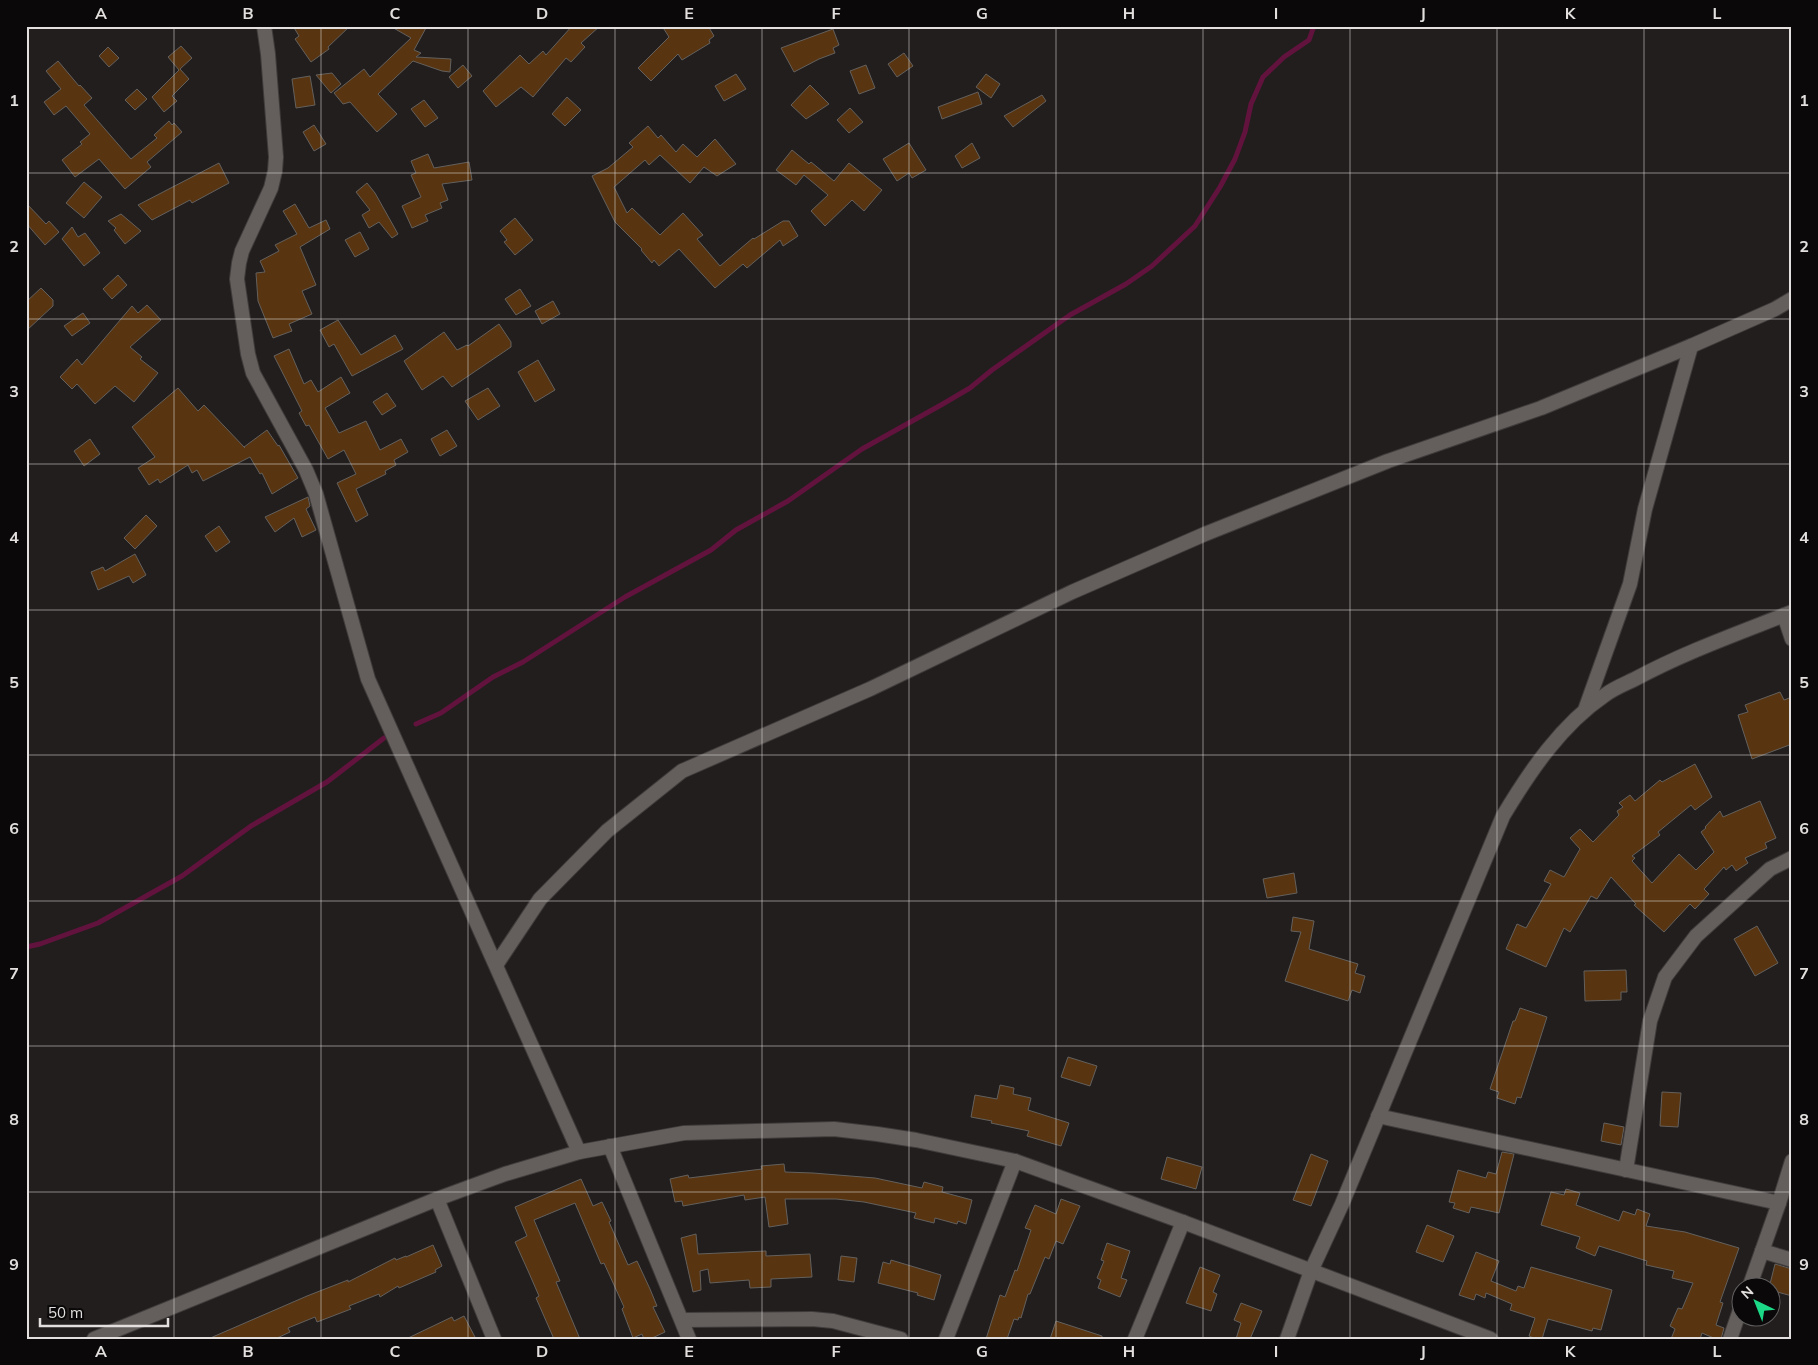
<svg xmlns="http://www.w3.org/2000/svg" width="1818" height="1365" font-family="Mulish,sans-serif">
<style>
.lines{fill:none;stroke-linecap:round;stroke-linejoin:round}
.stream{stroke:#61133e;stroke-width:5}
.building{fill:#583510;stroke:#64605d}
.minor-casing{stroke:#3f3c3b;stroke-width:16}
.minor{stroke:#645f5d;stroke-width:14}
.grid{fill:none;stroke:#e2dfde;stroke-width:1;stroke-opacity:0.55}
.neatline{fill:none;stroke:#e2dfde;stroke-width:2}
.grid-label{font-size:16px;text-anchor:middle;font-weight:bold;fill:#e2dfde}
</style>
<rect width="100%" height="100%" fill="#221e1d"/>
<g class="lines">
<g class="stream">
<path d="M416 724 441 713 493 677 523 662 625 597 711 550 736 530 788 501 862 449 941 405 970 388 992 370 1070 315 1126 284 1152 266 1195 226 1220 187 1235 159 1245 132 1251 104 1263 77 1284 57 1309 40 1314 26"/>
<path d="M26 947 40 944 98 923 182 876 251 826 327 782 384 738"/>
</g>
</g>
<g class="building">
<path d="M293 26H350L328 47 329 49 311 62 295 39 299 36Z"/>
<path d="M390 26H427L414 50 421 53 416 57 451 59 450 72 442 71 413 61 378 94 397 114 377 132 350 102 343 104 334 93 364 69 370 77 411 38Z"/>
<path d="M572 26H600L581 43 585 47 571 62 566 58 533 97 521 87 496 107 483 91 520 55 529 64 543 51 546 55Z"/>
<path d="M662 26H708L714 36 709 40 710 43 682 60 678 54 651 81 638 68 669 37Z"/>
<path d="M833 29 839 45 833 48 835 53 819 59 794 72 781 48Z"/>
<path d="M181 46 192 58 180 69 189 79 172 96 177 101 164 112 152 97 179 70 168 57Z"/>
<path d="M108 47 119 58 109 67 99 56Z"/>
<path d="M904 53 913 66 897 77 888 64Z"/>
<path d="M58 61 79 86 80 85 92 98 84 105 131 159 157 138 154 135 169 121 172 125 174 123 182 132 147 162 151 167 125 189 99 159 75 177 62 160 82 144 80 142 90 134 66 106 54 115 44 102 61 89 46 71Z"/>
<path d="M463 65 472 76 458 88 449 77Z"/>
<path d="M866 65 875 88 859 94 850 71Z"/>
<path d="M332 73 341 84 331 93 316 75Z"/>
<path d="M736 74 746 89 724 101 715 86Z"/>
<path d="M986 74 1000 84 991 98 976 87Z"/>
<path d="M310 76 315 105 296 108 292 79Z"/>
<path d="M810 85 829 104 806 119 791 105Z"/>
<path d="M137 89 147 99 135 110 125 100Z"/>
<path d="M978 92 982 104 942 119 938 107Z"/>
<path d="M1042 95 1046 101 1013 127 1004 116Z"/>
<path d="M567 97 581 110 565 126 552 114Z"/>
<path d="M424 100 438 118 425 127 411 109Z"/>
<path d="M850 108 863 122 849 133 837 120Z"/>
<path d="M314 125 326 144 314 151 303 132Z"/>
<path d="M648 126 658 138 661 135 676 152 683 144 697 157 715 139 736 164 717 176 704 167 690 183 660 155 649 165 645 160 614 187 627 213 632 208 660 235 683 213 703 235 697 239 720 266 753 238 754 239 783 221H789L798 236 783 246 780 240 747 268 743 264 715 288 679 249 659 266 654 260 652 263 641 250 642 249 615 222 592 176 608 168 633 147 629 143Z"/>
<path d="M909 143 926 170 912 178 909 173 897 181 883 159Z"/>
<path d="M972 143 980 158 962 168 955 156Z"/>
<path d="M792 150 809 164 811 162 834 181 849 163 882 190 864 211 852 200 825 226 811 211 828 195 804 175 796 185 776 170Z"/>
<path d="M428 154 434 168 469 162 472 180 442 184 448 200 440 203 442 208 425 215 428 221 412 228 402 206 421 197 411 175 416 173 411 161Z"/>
<path d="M219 163 229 183 192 203 190 200 152 220 138 205Z"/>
<path d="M84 182 102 197 84 218 66 203Z"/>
<path d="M367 183 375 193 398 234 392 238 379 222 369 228 362 215 370 210 356 192Z"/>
<path d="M26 203 46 224 49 221 59 232 45 245 26 223Z"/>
<path d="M295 204 309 228 326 220 330 229 300 247 316 285 302 291 312 314 289 324 292 331 273 338 258 301 256 273 265 272 260 261 279 251 275 245 297 234 283 211Z"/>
<path d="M121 214 141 231 125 244 114 230 116 228 108 221Z"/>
<path d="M515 218 533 240 515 255 504 242 507 240 500 231Z"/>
<path d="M72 227 78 237 85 233 100 253 84 266 62 239Z"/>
<path d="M360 232 369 249 355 257 345 240Z"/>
<path d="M118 275 127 285 112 299 103 289Z"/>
<path d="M41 288 53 300V306L26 331V302Z"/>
<path d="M520 289 531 306 516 315 505 299Z"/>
<path d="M553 301 560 314 542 324 535 311Z"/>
<path d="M147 305 161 320 130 347 142 357 140 359 158 373 134 402 115 386 95 404 77 384 72 389 60 377 77 359 82 365 132 306 138 313Z"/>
<path d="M83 313 90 323 72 336 64 326Z"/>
<path d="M338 320 361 355 395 335 403 349 352 376 334 344 329 347 320 330Z"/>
<path d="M499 324 511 342V347L452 387 443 376 422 390 404 361 444 332 457 350 467 345 468 346Z"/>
<path d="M289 349 304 384 311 380 318 392 341 377 350 393 325 408 339 433 366 421 380 450 401 439 408 452 394 460 396 465 385 471 386 474 356 489 368 515 356 522 337 483 356 474 344 450 328 459 309 425 306 426 299 413 302 411 274 356Z"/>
<path d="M538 360 555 390 535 402 518 372Z"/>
<path d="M178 388 198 411 204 405 245 448 244 447 267 430 278 446 279 445 298 478 272 494 262 473 260 474 250 457 203 481 197 470 192 473 188 465 160 483 158 479 149 485 138 468 155 457 132 427Z"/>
<path d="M488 388 500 406 478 420 465 401Z"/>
<path d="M387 393 396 406 382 415 373 402Z"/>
<path d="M447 430 457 446 440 456 431 439Z"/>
<path d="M90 439 100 454 84 466 74 451Z"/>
<path d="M308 497 310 506 306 509 316 530 302 537 294 518 275 532 265 517Z"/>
<path d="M146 515 157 526 135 549 124 538Z"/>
<path d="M219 526 230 542 216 552 205 536Z"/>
<path d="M135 554 146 575 133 583 129 576 98 590 91 572 103 567 105 571Z"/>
<path d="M1780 692 1784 700 1792 697V744L1752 759 1738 715 1748 712 1745 705Z"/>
<path d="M1695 764 1712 797 1695 810 1691 805 1658 832 1660 835 1632 856 1635 858 1632 861 1652 883 1679 854 1696 870 1714 852 1701 832 1706 828 1705 827 1720 811 1723 817 1760 801 1776 838 1765 843 1767 848 1745 858 1748 863 1736 871 1732 865 1726 870 1724 867 1704 889 1709 894 1695 909 1690 904 1664 932 1634 905 1636 904 1611 877 1597 899 1591 896 1570 932 1564 928 1546 967 1506 949 1517 924 1526 928 1551 884 1544 881 1550 870 1564 877 1580 849 1570 838 1580 829 1593 842 1619 815 1617 811 1623 807 1619 803 1630 795 1635 801 1660 780 1662 782Z"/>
<path d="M1294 873 1297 893 1267 898 1263 879Z"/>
<path d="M1293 917 1314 921 1309 949 1358 964 1355 973 1365 976 1360 993 1352 990 1348 1001 1285 981 1301 932 1291 931Z"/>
<path d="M1757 926 1778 963 1755 976 1734 939Z"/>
<path d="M1626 970 1627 992H1621V1000L1585 1001 1584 971Z"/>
<path d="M1520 1008 1547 1017 1521 1098 1517 1097 1515 1104 1497 1098 1499 1092 1490 1089 1513 1021H1515Z"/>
<path d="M1068 1057 1097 1066 1090 1086 1061 1077Z"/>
<path d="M1000 1085 1014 1088 1013 1094 1031 1098 1028 1110 1069 1123 1061 1146 1027 1136 1029 1131 991 1123 992 1121 971 1117 975 1095 997 1099Z"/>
<path d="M1662 1092 1681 1093 1678 1127 1660 1126Z"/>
<path d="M1604 1123 1624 1127 1621 1145 1601 1141Z"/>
<path d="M1502 1152 1514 1154 1499 1213 1471 1207 1469 1213 1453 1208 1455 1203 1449 1202 1458 1170 1486 1178 1488 1172 1496 1174Z"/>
<path d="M1311 1154 1328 1161 1311 1206 1293 1200Z"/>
<path d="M1167 1157 1202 1167 1196 1189 1161 1179Z"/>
<path d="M784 1164 785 1172 813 1173 875 1178 922 1188 924 1182 943 1187 942 1192 972 1200 966 1224 958 1221 957 1224 935 1218 934 1223 914 1218 916 1213 864 1202 836 1199H785L788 1224 769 1227 765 1197 745 1200 744 1195 683 1206 682 1201 675 1202 670 1179 688 1175 689 1178 762 1169 761 1166Z"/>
<path d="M581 1179 593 1206 602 1202 611 1221 609 1222 628 1265 637 1261 650 1289 657 1306 653 1307 665 1332 650 1339H644L642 1334 633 1338 622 1309 624 1307 604 1263 601 1264 575 1203 534 1220 560 1281 556 1282 580 1339H554L536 1298 539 1296 529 1273 515 1242 527 1236 515 1207Z"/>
<path d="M1566 1189 1580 1193 1576 1205 1619 1221 1623 1211 1635 1215 1637 1209 1650 1214 1646 1226 1685 1232 1739 1248 1720 1302 1723 1303 1716 1325 1724 1328 1721 1339H1716L1702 1333 1700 1339H1671L1675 1329 1670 1326 1678 1308 1682 1309 1693 1283 1672 1278 1674 1271 1646 1265 1647 1261 1599 1246 1595 1256 1576 1248 1580 1237 1541 1225 1551 1192 1564 1195Z"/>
<path d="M1061 1199 1080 1206 1063 1244 1056 1241 1049 1259 1045 1257 1030 1294H1028L1021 1318 1019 1317 1018 1320 1014 1319 1007 1339H986L1000 1295 1005 1297 1015 1270 1017 1271 1031 1230 1025 1228 1035 1205 1056 1214Z"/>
<path d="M1427 1225 1454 1236 1443 1262 1416 1252Z"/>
<path d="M696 1234 698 1254 766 1251V1256L810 1254 812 1277 771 1279V1287L750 1288 749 1280 710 1283 708 1269 700 1271 701 1290 693 1292 681 1238Z"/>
<path d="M1107 1243 1130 1251 1121 1278 1127 1280 1120 1297 1098 1288 1101 1280 1097 1278 1104 1261 1101 1260Z"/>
<path d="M433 1245 442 1266 435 1270 436 1272 399 1288 398 1286 380 1297 379 1294 349 1306 351 1309 317 1322 315 1317 288 1328 290 1332 275 1339H208L307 1296 348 1280V1282L395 1258 396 1260 406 1256V1257Z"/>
<path d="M1476 1252 1499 1261 1491 1281 1516 1291 1518 1286 1524 1288 1531 1267 1612 1290 1601 1330 1593 1328 1592 1331 1548 1319 1542 1339H1536L1529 1336 1535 1318 1510 1310 1512 1304 1486 1293 1485 1298 1476 1294 1474 1300 1459 1295Z"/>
<path d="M841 1256 857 1258 854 1282 838 1280Z"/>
<path d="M891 1260 941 1275 934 1300 917 1295 918 1293 878 1283 883 1262 890 1264Z"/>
<path d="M1775 1264 1792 1269V1296L1770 1290 1769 1288Z"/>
<path d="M1200 1267 1220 1275 1213 1292 1217 1294 1211 1311 1186 1303Z"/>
<path d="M1241 1303 1262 1311 1250 1339H1236L1241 1323 1234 1320Z"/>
<path d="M464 1316 476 1339H406L452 1317 454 1321Z"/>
<path d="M1056 1321 1102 1336V1339H1050Z"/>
</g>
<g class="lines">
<defs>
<g id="minor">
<path d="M264 26 268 54 276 157 275 171 271 188 242 251 239 263 237 279 248 354 253 373 306 470 316 494 368 679 579 1152"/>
<path d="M1784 615 1792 639"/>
<path d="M1585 710 1630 584 1645 509 1691 346"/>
<path d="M496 965 540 899 607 831 682 771 870 689 1072 592 1205 534 1388 461 1541 408 1691 346 1775 309 1792 299"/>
<path d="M1378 1116 1779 1203 1792 1161"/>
<path d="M610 1146 689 1339"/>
<path d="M1626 1170 1650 1021 1665 977 1696 936 1770 869 1792 858"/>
<path d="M437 1199 494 1339"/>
<path d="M1762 1251 1792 1260"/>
<path d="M1749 1288 1779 1203"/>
<path d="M683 1320 812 1319 833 1321 901 1339"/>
<path d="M94 1339 437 1199 505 1174 579 1152 684 1133 834 1129 877 1134 916 1140 1015 1161 1183 1222 1491 1339"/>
<path d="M946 1339 1015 1161"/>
<path d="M1135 1339 1183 1222"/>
<path d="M1287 1339 1311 1271 1342 1204 1503 816C1530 771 1561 725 1605 695 1614 688 1625 684 1635 679 1685 652 1739 633 1792 612"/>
<path d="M1730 1339 1740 1310"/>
</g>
</defs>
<use href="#minor" class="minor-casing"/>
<use href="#minor" class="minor"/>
</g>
<path class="grid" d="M174 26V1339M321 26V1339M468 26V1339M615 26V1339M762 26V1339M909 26V1339M1056 26V1339M1203 26V1339M1350 26V1339M1497 26V1339M1644 26V1339M26 173H1792M26 319H1792M26 464H1792M26 610H1792M26 755H1792M26 901H1792M26 1046H1792M26 1192H1792"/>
<rect width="1818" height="1365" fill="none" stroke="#0a0808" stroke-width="55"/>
<g transform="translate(1756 1302) rotate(317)"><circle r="24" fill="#0a0808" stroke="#605e5e"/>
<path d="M0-4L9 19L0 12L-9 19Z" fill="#1cd988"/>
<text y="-8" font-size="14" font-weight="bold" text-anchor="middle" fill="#e2dfde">N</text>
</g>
<path d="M40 1318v8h128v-8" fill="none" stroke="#e2dfde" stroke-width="2.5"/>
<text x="48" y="1318" font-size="15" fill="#e2dfde" stroke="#0a0808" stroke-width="4" paint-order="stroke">50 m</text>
<rect x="28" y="28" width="1762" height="1310" class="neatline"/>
<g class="grid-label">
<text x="101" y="19">A</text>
<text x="248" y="19">B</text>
<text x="395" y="19">C</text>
<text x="542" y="19">D</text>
<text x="689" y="19">E</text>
<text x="836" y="19">F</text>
<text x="982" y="19">G</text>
<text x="1129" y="19">H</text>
<text x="1276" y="19">I</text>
<text x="1423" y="19">J</text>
<text x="1570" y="19">K</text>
<text x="1717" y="19">L</text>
<text x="14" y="106">1</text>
<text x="1804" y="106">1</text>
<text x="14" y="252">2</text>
<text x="1804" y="252">2</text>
<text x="14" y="397">3</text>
<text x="1804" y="397">3</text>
<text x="14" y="543">4</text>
<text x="1804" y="543">4</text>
<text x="14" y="688">5</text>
<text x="1804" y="688">5</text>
<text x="14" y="834">6</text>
<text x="1804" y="834">6</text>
<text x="14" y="979">7</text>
<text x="1804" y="979">7</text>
<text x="14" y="1125">8</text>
<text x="1804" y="1125">8</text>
<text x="14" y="1270">9</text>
<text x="1804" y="1270">9</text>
<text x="101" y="1357">A</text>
<text x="248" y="1357">B</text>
<text x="395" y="1357">C</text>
<text x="542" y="1357">D</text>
<text x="689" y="1357">E</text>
<text x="836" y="1357">F</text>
<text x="982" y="1357">G</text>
<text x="1129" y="1357">H</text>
<text x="1276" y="1357">I</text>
<text x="1423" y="1357">J</text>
<text x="1570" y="1357">K</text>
<text x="1717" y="1357">L</text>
</g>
</svg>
